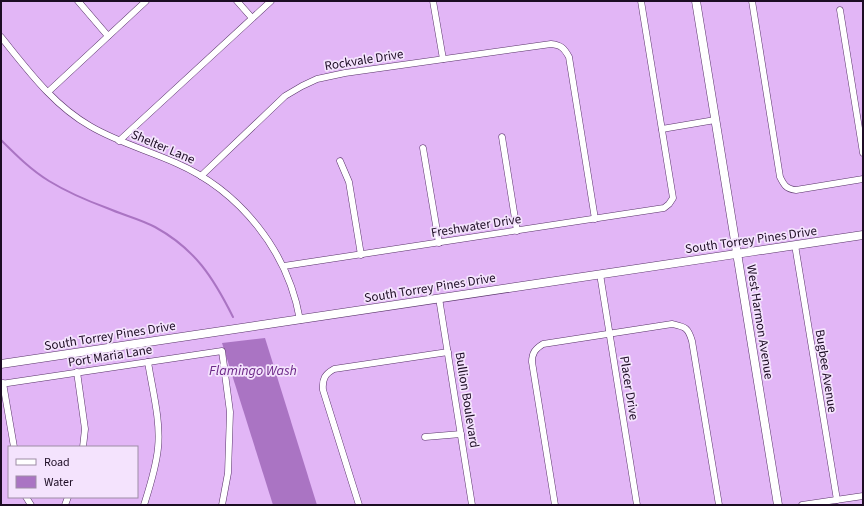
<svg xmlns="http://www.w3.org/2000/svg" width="864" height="506" font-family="'Source Sans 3',sans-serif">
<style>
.water{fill:#aa74c3}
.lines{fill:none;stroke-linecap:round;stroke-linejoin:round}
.stream{stroke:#aa74c3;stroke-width:2}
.street-casing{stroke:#583369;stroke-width:7}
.secondary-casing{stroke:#583369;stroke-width:9}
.street{stroke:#fff;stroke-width:6}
.secondary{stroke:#fff;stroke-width:8}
.labels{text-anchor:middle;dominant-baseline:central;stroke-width:3.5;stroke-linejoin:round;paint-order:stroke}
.street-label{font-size:13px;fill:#1c0c23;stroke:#f4e3fd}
.water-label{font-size:14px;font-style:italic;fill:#6e2a89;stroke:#f4e3fd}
</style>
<rect width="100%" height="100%" fill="#e2b6f6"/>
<path class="water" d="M265 338 317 505H273L222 343Z"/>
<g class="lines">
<path class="stream" d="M1 140C16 155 31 170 49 181 67 192 88 201 107 208 123 215 140 219 155 227 195 249 213 277 233 317"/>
<defs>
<g id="street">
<path d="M78 1 108 36"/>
<path d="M237 1 252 18"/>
<path d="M433 1 443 59"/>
<path d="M752 1 780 177C784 185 786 189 796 190L863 179"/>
<path d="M840 10 863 153"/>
<path d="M1 37C27 69 53 105 90 126 117 142 147 150 176 163 240 191 288 251 300 320"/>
<path d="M48 92 146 1"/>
<path d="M662 129 715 120"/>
<path d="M502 137 517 231"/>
<path d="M119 141 271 1"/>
<path d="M423 148 439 243"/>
<path d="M340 161 349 182 361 255"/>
<path d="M201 176 285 96 302 86 317 79 345 73 551 44C561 45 564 48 569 57L595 219"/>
<path d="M795 245 837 500"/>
<path d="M284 266 664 208 669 204 673 198 641 1"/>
<path d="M600 274 637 505"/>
<path d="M439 298 472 505"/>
<path d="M77 372 85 429 83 447"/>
<path d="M3 383 14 447"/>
<path d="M1 384 222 351 230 412 228 473 222 505"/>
<path d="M425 437 461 434"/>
<path d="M26 497 31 505"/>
<path d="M65 505 68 497"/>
<path d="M144 505C150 486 156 468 158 448 161 421 152 388 148 362"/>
<path d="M359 505 323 390C322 379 325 374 334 369L448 352"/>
<path d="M555 505 532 362C532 353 535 349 543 344L672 324C685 327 688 327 692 341L719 505"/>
<path d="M802 505 863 496"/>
</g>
<g id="secondary">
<path d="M696 1 778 505"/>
<path d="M1 364 863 235"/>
</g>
</defs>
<use href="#street" class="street-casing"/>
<use href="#secondary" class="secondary-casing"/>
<use href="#street" class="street"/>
<use href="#secondary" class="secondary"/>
</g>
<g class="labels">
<g class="street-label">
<text transform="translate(364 60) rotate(-9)">Rockvale Drive</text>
<text transform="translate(163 147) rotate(23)">Shelter Lane</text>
<text transform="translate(476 226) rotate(-9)">Freshwater Drive</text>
<text transform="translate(751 240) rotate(-8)">South Torrey Pines Drive</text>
<text transform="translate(430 288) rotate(-9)">South Torrey Pines Drive</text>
<text transform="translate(760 322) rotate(81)">West Harmon Avenue</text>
<text transform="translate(110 336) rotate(-9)">South Torrey Pines Drive</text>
<text transform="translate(110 356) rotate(-9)">Port Maria Lane</text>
<text transform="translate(826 371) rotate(81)">Bugbee Avenue</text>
<text transform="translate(629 388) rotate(81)">Placer Drive</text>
<text transform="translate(467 400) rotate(81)">Bullion Boulevard</text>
</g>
<g class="water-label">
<text x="253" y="371">Flamingo Wash</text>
</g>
</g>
<rect width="864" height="506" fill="none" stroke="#1c0c23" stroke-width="4"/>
<rect x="8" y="446" width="130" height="52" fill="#f4e3fd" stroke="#9e8da6"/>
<rect x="16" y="459" width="20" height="6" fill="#ffffff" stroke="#9e8da6"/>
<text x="44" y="466" font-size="12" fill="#1c0c23">Road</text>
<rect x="16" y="476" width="20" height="12" fill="#aa74c3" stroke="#9e8da6"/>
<text x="44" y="486" font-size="12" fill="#1c0c23">Water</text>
</svg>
